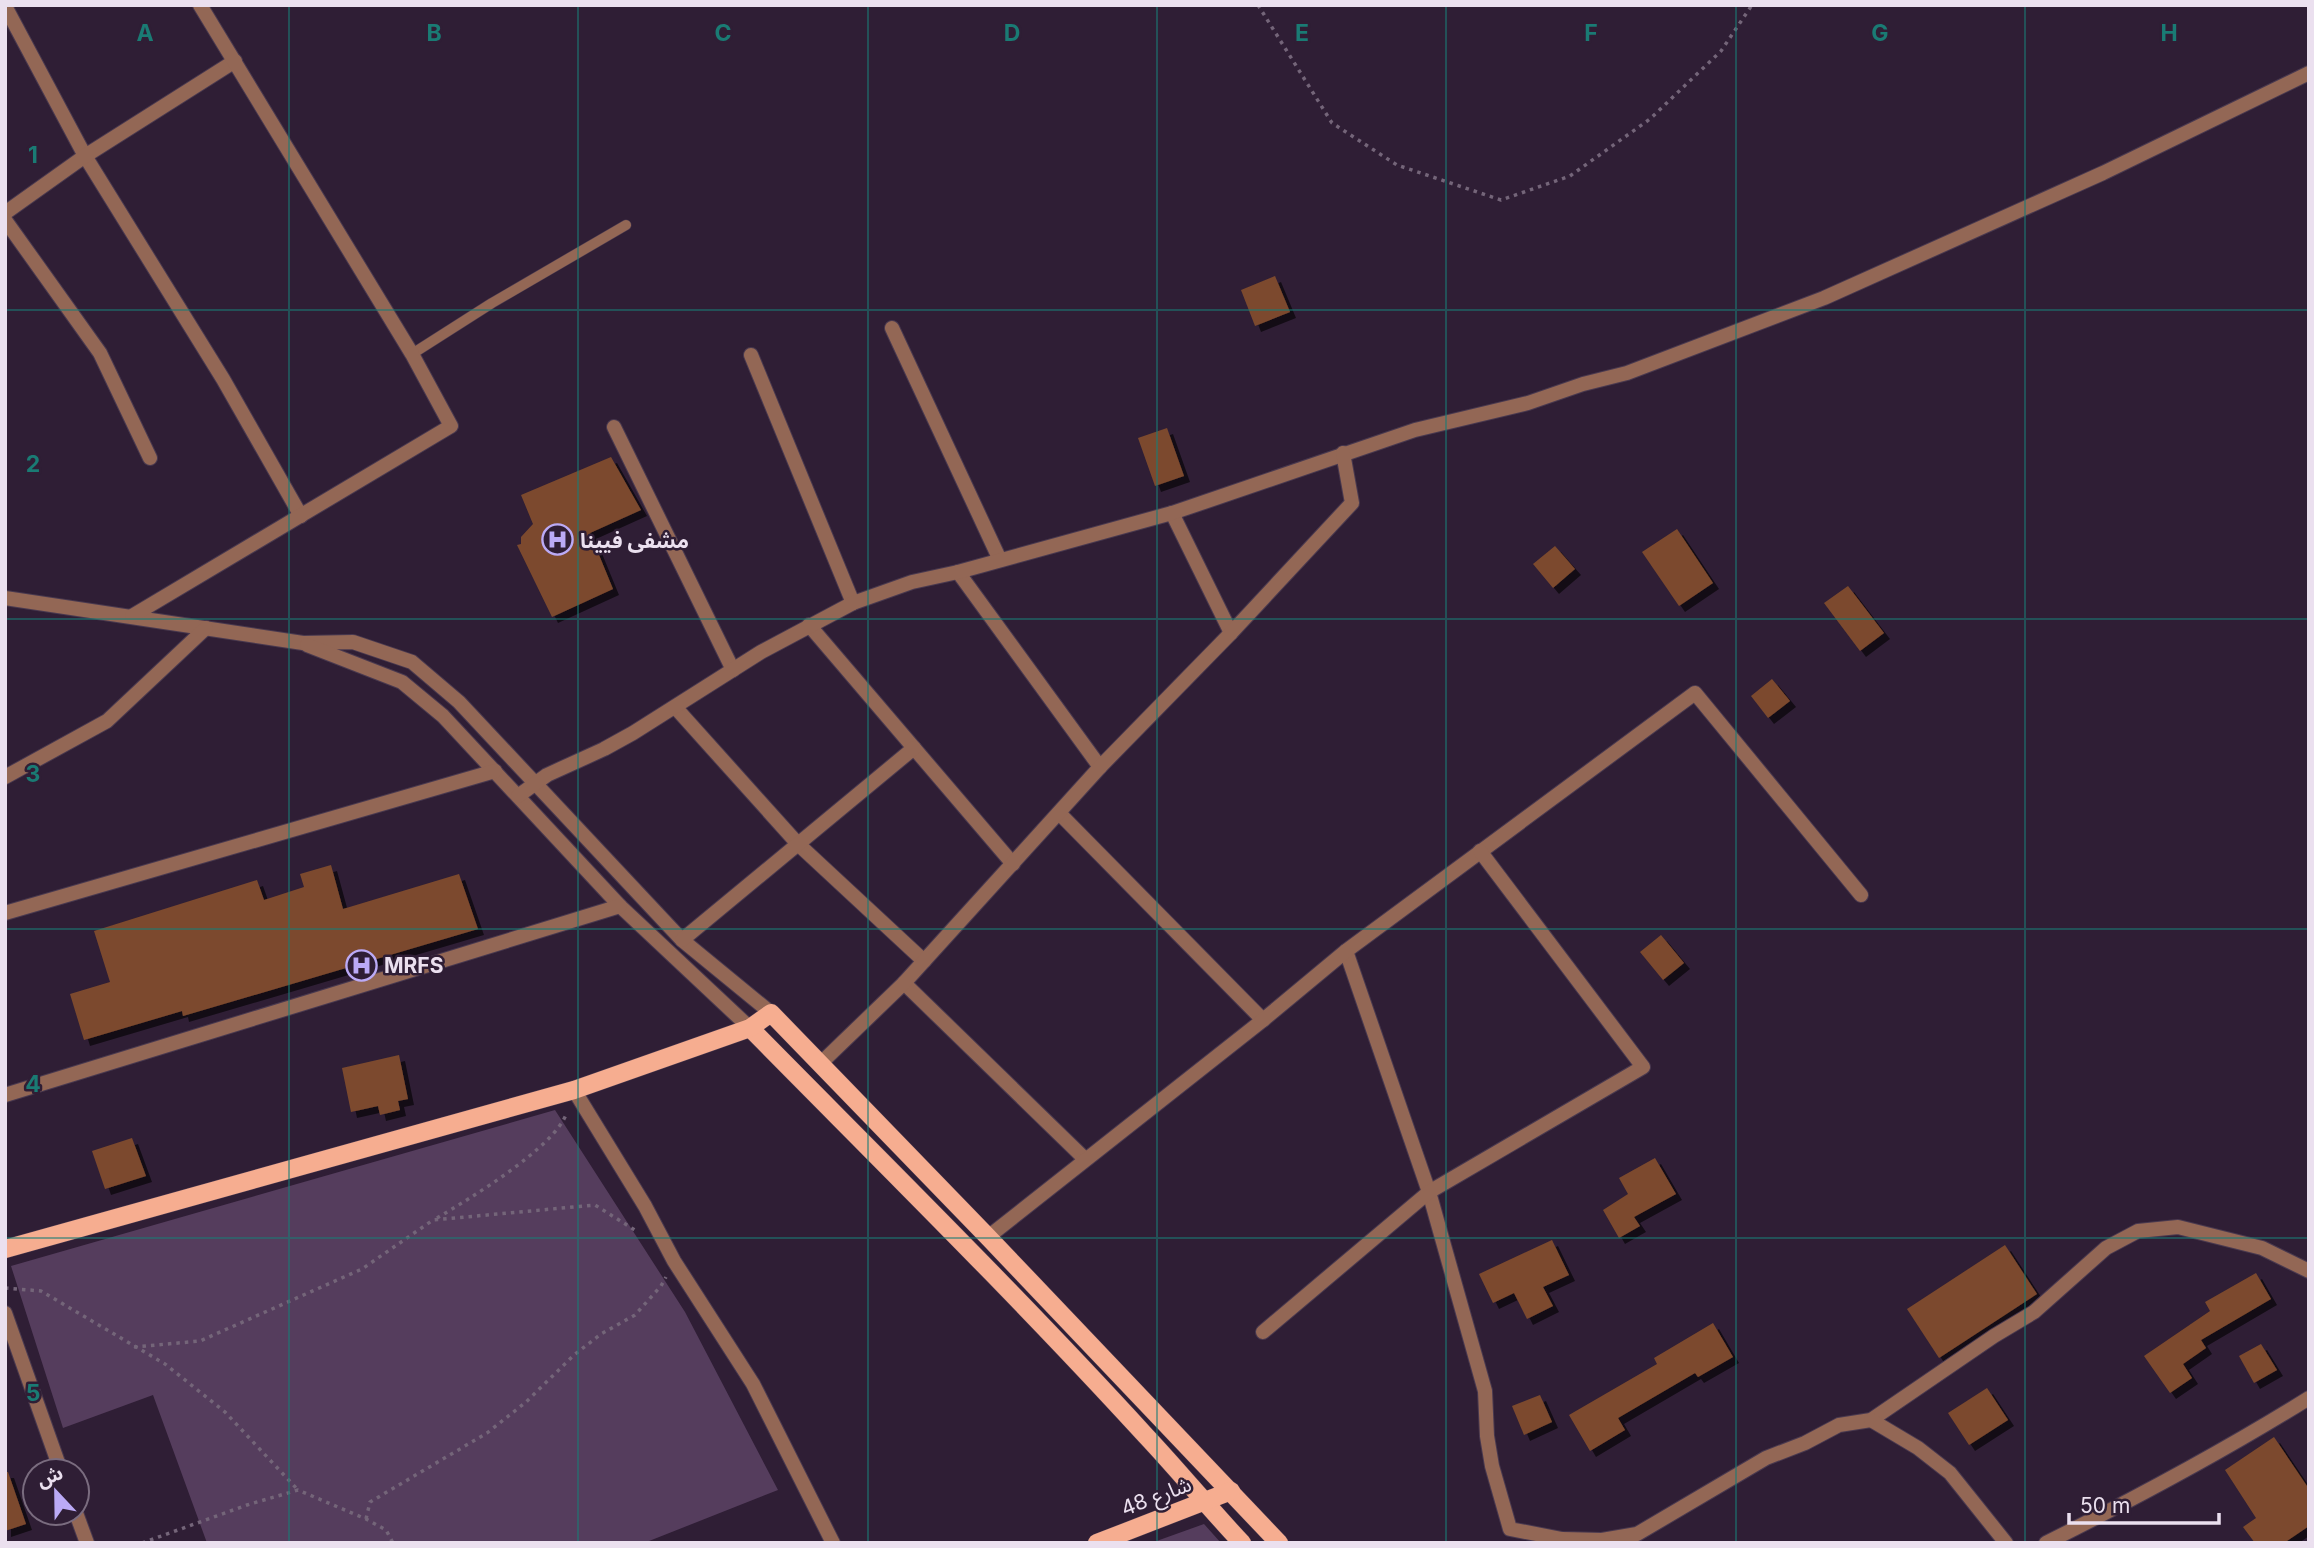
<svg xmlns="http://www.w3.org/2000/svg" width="2314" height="1548" font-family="Inter,'Noto Sans Arabic',sans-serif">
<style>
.green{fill:#553d5d}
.building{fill:#7c4a2d;filter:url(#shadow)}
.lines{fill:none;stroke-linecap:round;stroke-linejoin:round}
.service-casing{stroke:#49394f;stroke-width:11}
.minor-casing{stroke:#49394f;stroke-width:16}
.primary-casing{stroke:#49394f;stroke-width:19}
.path{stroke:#746579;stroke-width:3.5;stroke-dasharray:3.5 5;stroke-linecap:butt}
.service{stroke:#936755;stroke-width:10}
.minor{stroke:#936755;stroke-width:14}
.primary{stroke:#f6ad90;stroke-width:18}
.grid{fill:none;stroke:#1a7b74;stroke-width:2;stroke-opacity:0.55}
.labels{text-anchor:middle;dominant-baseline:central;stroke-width:5;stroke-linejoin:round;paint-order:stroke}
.poi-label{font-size:21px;font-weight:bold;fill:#ebe0ef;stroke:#2f1e35;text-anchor:start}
.street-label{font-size:21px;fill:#ebe0ef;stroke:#2f1e35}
.grid-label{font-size:23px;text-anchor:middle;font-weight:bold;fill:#1a7b74;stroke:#2f1e35;stroke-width:5;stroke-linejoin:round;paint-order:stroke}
</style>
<defs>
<filter id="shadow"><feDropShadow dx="6" dy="6" stdDeviation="0" flood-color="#0009"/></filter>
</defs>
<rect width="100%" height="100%" fill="#2f1e35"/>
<g class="green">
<path d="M555 1110 685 1312 778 1490 644 1543H207L153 1395 63 1428 11 1266Z"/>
<path d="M1204 1524 1221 1543H1151Z"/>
</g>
<g class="building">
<path d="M1275 276 1290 312 1255 326 1241 290Z"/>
<path d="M1167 428 1184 476 1155 486 1138 438Z"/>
<path d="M611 457 641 510 590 533 613 589 552 617 517 545 521 544V537L533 524 521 495Z"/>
<path d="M1677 529 1713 583 1679 606 1642 552Z"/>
<path d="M1555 546 1575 569 1553 588 1533 564Z"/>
<path d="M1848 586 1884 633 1860 651 1824 603Z"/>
<path d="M1772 679 1790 701 1768 718 1751 696Z"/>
<path d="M331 865 343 909 459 874 478 929 183 1016 182 1011 84 1040 70 994 110 982 94 931 257 880 264 900 304 887 300 874Z"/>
<path d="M1661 935 1684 963 1663 980 1640 952Z"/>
<path d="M399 1055 408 1099 398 1101 400 1110 380 1115 378 1106 351 1112 342 1068Z"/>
<path d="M132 1138 146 1176 105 1189 92 1151Z"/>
<path d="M1655 1158 1676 1194 1634 1217 1640 1226 1619 1238 1603 1210 1628 1194 1619 1178Z"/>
<path d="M1552 1240 1569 1275 1543 1287 1553 1306 1527 1319 1514 1293 1493 1303 1479 1274Z"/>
<path d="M2005 1245 2037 1294 1939 1358 1907 1309Z"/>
<path d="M2256 1273 2271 1299 2201 1340 2206 1348 2183 1364 2192 1378 2170 1393 2144 1356 2210 1311 2205 1302Z"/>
<path d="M1713 1323 1733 1357 1698 1377 1695 1373 1618 1418 1625 1430 1590 1451 1569 1415 1657 1364 1654 1358Z"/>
<path d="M2261 1344 2277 1370 2254 1383 2239 1356Z"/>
<path d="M1987 1388 2008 1420 1969 1445 1948 1413Z"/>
<path d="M1540 1395 1552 1422 1524 1435 1512 1406Z"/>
<path d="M2274 1437 2309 1489V1526L2284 1543H2255L2243 1527 2256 1518 2225 1470Z"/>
<path d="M5 1472H8L26 1524 5 1531Z"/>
</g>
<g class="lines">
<defs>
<path id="service" d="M412 354 492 303 626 225"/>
<g id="minor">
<path d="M5 6 85 156 223 379 301 516"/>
<path d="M5 213 85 156 235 61"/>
<path d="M5 220 100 353 150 458"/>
<path d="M892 328 1000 560"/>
<path d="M751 355 853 603"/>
<path d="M614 427 733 670"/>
<path d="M1172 513 1231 633"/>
<path d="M958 572 1100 767"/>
<path d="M5 598 303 643 353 642 412 662 459 702 682 940 771 1013"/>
<path d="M132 616 451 426 412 354 200 5"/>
<path d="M809 625 1013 864"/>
<path d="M307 645 402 682 443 716 620 906 750 1028"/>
<path d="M675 707 798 844 924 961"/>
<path d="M5 777 107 721 206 628"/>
<path d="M518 796 547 775 604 749 633 733 761 652 853 603 912 582 958 572 1172 513 1415 430 1528 403 1583 384 1627 373 1824 298 2103 173 2309 73"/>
<path d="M1059 813 1263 1020"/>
<path d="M5 913 495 771"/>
<path d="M682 940 914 748"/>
<path d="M1346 951 1429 1192 1485 1391 1487 1436 1492 1466 1510 1529 1562 1539 1602 1540 1637 1534 1766 1458 1805 1443 1839 1425 1871 1420 1994 1336 2034 1312 2106 1248 2138 1231 2178 1227 2262 1248 2309 1271"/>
<path d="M904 983 1085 1159"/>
<path d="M820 1064 904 983 1100 767 1231 633 1352 503 1343 453"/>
<path d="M574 1090 645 1206 674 1261 753 1384 833 1543"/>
<path d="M5 1095 620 906"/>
<path d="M988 1237 1263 1020 1346 951 1695 693 1861 895"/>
<path d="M5 1313 61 1471"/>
<path d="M1263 1332 1429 1192 1643 1067 1480 851"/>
<path d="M1871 1420 1918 1448 1950 1473 2006 1543"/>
<path d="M76 1513 87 1543"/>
<path d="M2046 1543C2136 1498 2224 1451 2309 1398"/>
</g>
<g id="primary">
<path d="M750 1028C883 1163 1018 1296 1146 1436 1179 1471 1209 1508 1242 1543"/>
<path d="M5 1249 574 1090 750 1028 771 1013 988 1237 1279 1543"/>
<path d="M1097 1543 1231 1491"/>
</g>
</defs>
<use href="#service" class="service-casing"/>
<use href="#minor" class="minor-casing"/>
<use href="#primary" class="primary-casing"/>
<g class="path">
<path d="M1258 5 1332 123 1397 165 1501 200 1570 176 1650 119 1721 51 1752 5"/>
<path d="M437 1218C469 1199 556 1147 567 1112"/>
<path d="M5 1288 41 1291 165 1364 225 1412 298 1490"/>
<path d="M134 1347 200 1341 362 1269 433 1220 595 1205 638 1232"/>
<path d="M366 1519 370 1502 487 1433 526 1402 574 1355 601 1334 635 1315 661 1286 666 1277"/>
<path d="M142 1543 247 1505 298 1490 366 1519 386 1530 393 1543"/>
</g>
<use href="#service" class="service"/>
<use href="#minor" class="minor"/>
<use href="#primary" class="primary"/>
</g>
<path class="grid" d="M289 5V1543M578 5V1543M868 5V1543M1157 5V1543M1446 5V1543M1736 5V1543M2025 5V1543M5 310H2309M5 619H2309M5 929H2309M5 1238H2309"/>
<defs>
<symbol id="hospital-ring" viewBox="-11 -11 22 22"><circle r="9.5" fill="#2f1e35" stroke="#bbaaf6" stroke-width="1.5"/><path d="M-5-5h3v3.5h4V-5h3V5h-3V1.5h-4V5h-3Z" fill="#bbaaf6"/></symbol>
</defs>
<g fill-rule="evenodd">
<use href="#hospital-ring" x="540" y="522" width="35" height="35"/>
<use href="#hospital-ring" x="344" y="948" width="35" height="35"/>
</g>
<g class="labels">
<g class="poi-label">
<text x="580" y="540">مشفى فيينا</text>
<text x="384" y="965">MRFS</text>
</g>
<g class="street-label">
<text transform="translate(1156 1496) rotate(-21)">48 شارع</text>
</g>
</g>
<g class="grid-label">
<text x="145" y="41">A</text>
<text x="434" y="41">B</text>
<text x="723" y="41">C</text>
<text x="1012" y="41">D</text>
<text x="1302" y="41">E</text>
<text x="1591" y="41">F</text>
<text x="1880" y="41">G</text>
<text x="2169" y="41">H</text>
<text x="33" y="163">1</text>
<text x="33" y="472">2</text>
<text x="33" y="782">3</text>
<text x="33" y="1092">4</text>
<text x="33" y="1401">5</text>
</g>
<rect width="2314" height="1548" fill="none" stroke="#ebe0ef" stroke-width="14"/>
<g transform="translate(56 1492) rotate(338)"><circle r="33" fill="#2f1e35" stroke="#7a6c7f" stroke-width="2"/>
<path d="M0-5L12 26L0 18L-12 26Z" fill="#bbaaf6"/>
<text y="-10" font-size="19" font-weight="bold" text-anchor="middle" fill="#ebe0ef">ش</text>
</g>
<path d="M2069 1513v10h150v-10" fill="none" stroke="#ebe0ef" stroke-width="3.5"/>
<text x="2080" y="1513" font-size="21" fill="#ebe0ef" stroke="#2f1e35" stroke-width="5" paint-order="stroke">50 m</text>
</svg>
